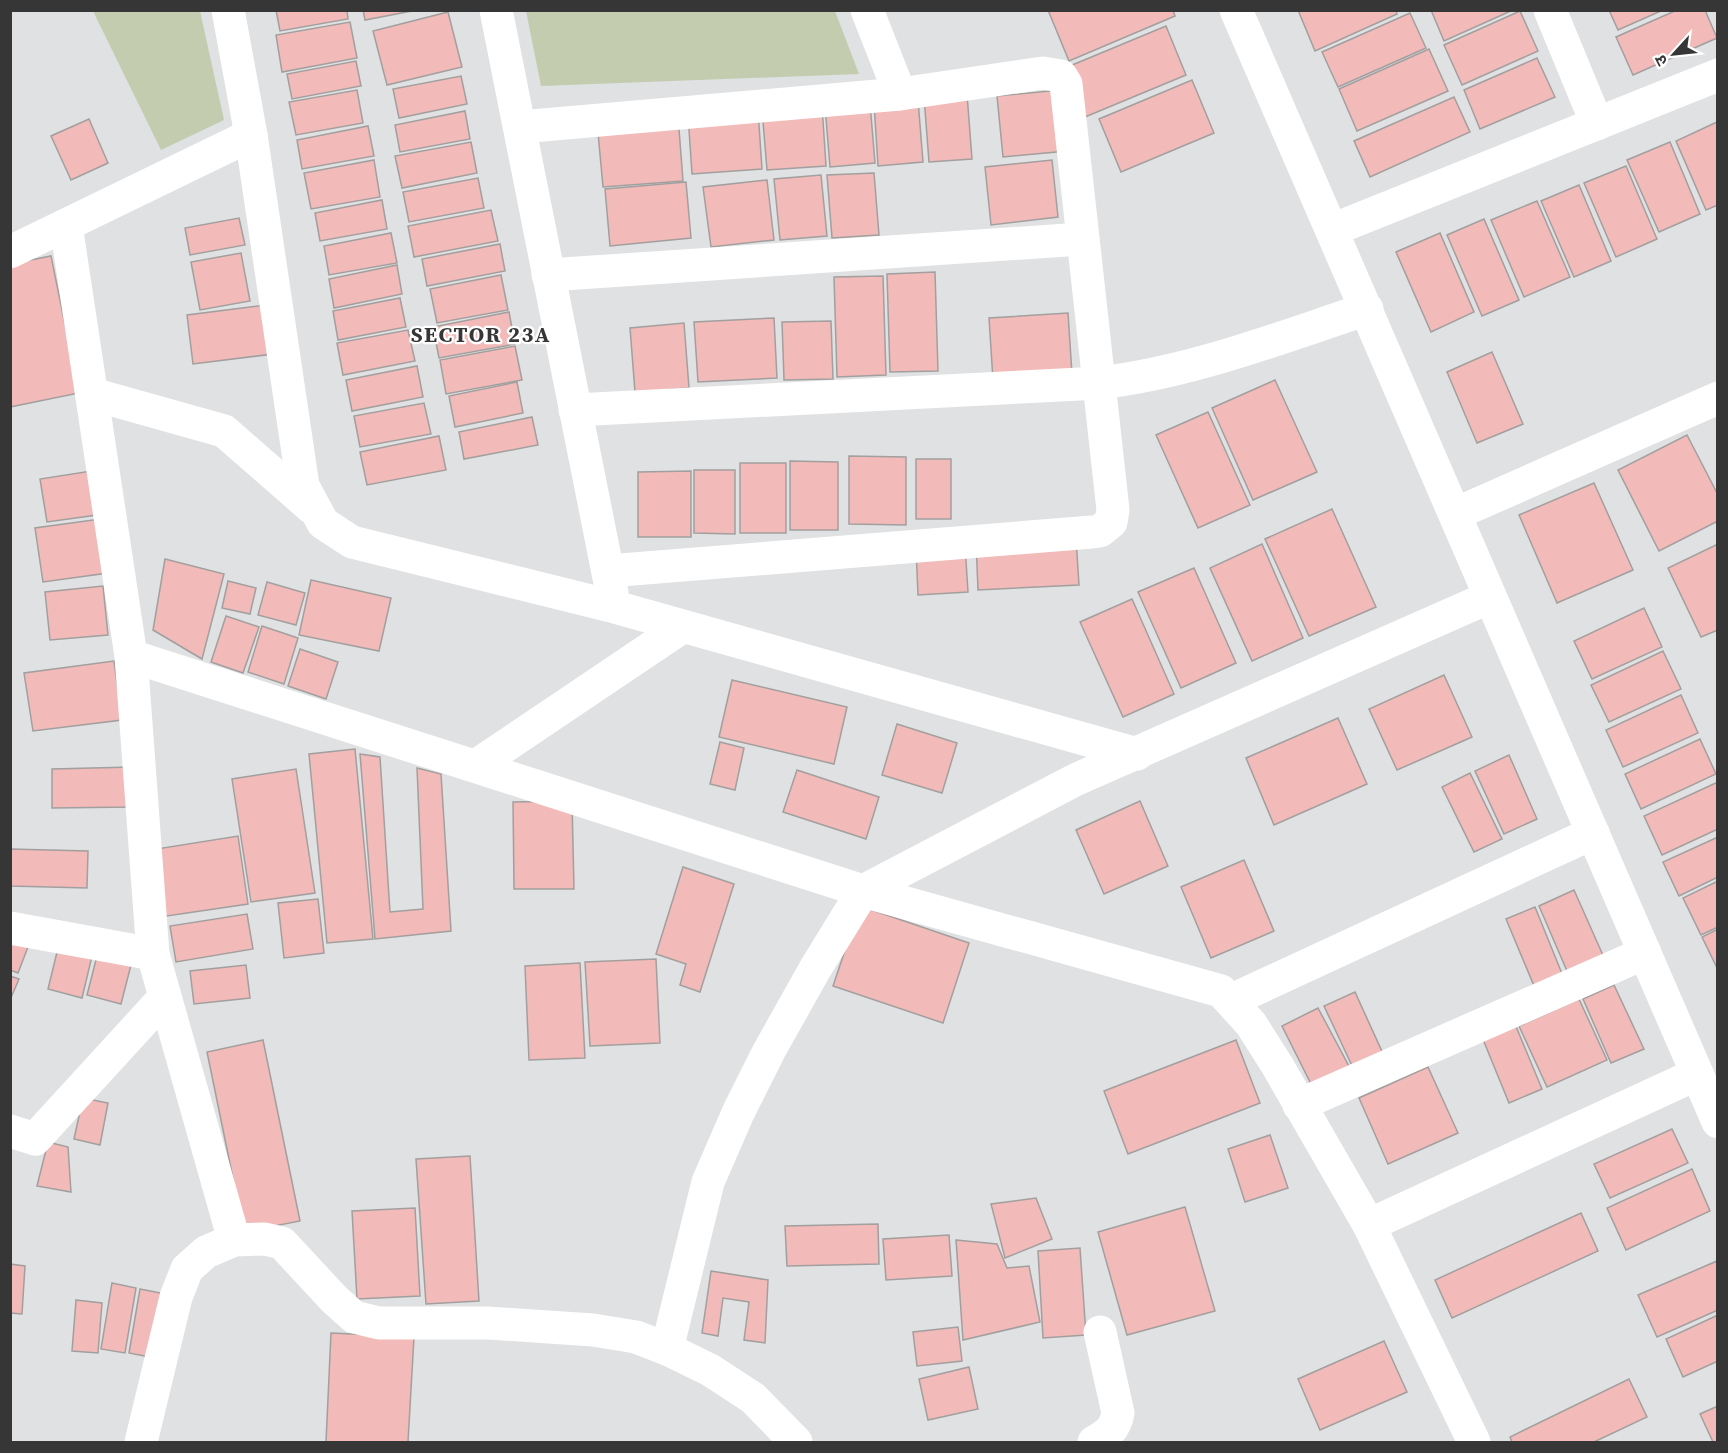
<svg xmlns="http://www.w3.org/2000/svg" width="1728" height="1453" font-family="'Source Serif 4','Noto Sans Devanagari',serif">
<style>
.park{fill:#c3ccaf}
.building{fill:#f2bab8;stroke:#a29f9f;stroke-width:1.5}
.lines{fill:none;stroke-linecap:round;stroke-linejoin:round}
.minor{stroke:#fff;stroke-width:33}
.labels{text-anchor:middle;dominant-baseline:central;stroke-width:4.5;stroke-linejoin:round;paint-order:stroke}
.district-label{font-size:22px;font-weight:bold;letter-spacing:1.5px;fill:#363637;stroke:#fff}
</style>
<rect width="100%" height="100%" fill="#e0e1e3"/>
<g class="park">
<path d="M93 11H200L224 120 161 150Z"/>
<path d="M526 11H835L859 74 541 86Z"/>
</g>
<g class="building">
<path d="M276 10H347L348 19 280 31Z"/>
<path d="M363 10H417L365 20Z"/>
<path d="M1048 10H1173L1175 16 1069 61Z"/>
<path d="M1298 10H1396L1397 14 1315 51Z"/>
<path d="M1431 10H1513L1444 41Z"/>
<path d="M1609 10H1663L1618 30Z"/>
<path d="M1677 10H1705L1717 38 1633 75 1616 37Z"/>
<path d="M1520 11 1538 51 1462 85 1444 45Z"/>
<path d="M448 12 462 67 387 85 373 31Z"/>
<path d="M1410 13 1426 48 1338 87 1322 52Z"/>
<path d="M350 22 357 58 282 72 276 35Z"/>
<path d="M1166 26 1186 75 1085 117 1065 68Z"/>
<path d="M1429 49 1448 91 1357 131 1339 89Z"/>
<path d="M1537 58 1555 97 1480 129 1464 90Z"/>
<path d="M356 61 361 86 292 99 287 74Z"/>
<path d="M461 76 467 104 399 118 393 89Z"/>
<path d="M1192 80 1214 133 1121 172 1099 119Z"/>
<path d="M357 90 363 123 296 135 289 102Z"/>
<path d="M1060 90 1067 151 1003 157 997 96Z"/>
<path d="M967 94 972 159 929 162 924 97Z"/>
<path d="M1454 97 1470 132 1370 177 1354 141Z"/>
<path d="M918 100 923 162 878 166 874 103Z"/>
<path d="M870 103 875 163 830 167 825 106Z"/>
<path d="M822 105 826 166 767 170 762 109Z"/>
<path d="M758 110 762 169 692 174 688 115Z"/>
<path d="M465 111 470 139 400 152 395 125Z"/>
<path d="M678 116 683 181 603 187 597 122Z"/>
<path d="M89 119 108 163 71 180 51 136Z"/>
<path d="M1717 122 1718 205 1706 210 1676 141Z"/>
<path d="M368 126 374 156 302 169 297 140Z"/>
<path d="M471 142 477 173 402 188 395 156Z"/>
<path d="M1670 142 1700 214 1659 232 1627 160Z"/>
<path d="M374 160 380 197 311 209 304 173Z"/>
<path d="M1052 160 1058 217 991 225 985 167Z"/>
<path d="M1626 166 1657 239 1616 257 1584 183Z"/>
<path d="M874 173 879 235 832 238 827 175Z"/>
<path d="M821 175 827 236 780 240 774 179Z"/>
<path d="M478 178 484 208 409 222 403 192Z"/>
<path d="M767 180 774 240 711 247 703 187Z"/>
<path d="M686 182 691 238 610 246 605 189Z"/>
<path d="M1579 185 1611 261 1574 277 1541 201Z"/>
<path d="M382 200 387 229 320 241 315 213Z"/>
<path d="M1537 201 1570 277 1524 297 1491 220Z"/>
<path d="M491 210 498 241 414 257 408 226Z"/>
<path d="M239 218 245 245 190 255 185 228Z"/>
<path d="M1484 219 1519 300 1482 316 1447 235Z"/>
<path d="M391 233 397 263 329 275 324 246Z"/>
<path d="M1440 233 1474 312 1431 332 1396 252Z"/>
<path d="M500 244 505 271 427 286 422 259Z"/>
<path d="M241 253 250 301 200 310 191 262Z"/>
<path d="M51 256 79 393 10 407V264Z"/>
<path d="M397 265 402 294 334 308 329 279Z"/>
<path d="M935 272 938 371 890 372 887 274Z"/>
<path d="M501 275 508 310 437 323 430 289Z"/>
<path d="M883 276 886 375 837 377 834 277Z"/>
<path d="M400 298 406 327 338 340 333 311Z"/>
<path d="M266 305 273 354 193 364 187 315Z"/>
<path d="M509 312 515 344 439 358 433 327Z"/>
<path d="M1068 313 1072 374 993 380 989 318Z"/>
<path d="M774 318 777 378 698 382 694 322Z"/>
<path d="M831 321 833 379 784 380 782 322Z"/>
<path d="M684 323 689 388 635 392 630 328Z"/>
<path d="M408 330 415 361 343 375 337 343Z"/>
<path d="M515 346 522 380 446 394 440 360Z"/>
<path d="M1492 352 1523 424 1477 443 1447 372Z"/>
<path d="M417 366 423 397 352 411 346 380Z"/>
<path d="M1275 380 1317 472 1253 500 1212 408Z"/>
<path d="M517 382 523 413 455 427 449 396Z"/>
<path d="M424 403 431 434 360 447 354 416Z"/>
<path d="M1208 412 1250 505 1198 528 1156 435Z"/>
<path d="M532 417 538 445 464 459 459 432Z"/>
<path d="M1687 435 1718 495V521L1659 551 1618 470Z"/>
<path d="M439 436 446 470 367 485 360 452Z"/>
<path d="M849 456 906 457V525L849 524Z"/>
<rect x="916" y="459" width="35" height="60"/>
<path d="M790 461 838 462V530H790Z"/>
<rect x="740" y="463" width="46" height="70"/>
<path d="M694 470H735V534L694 533Z"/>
<path d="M91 471 97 515 47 522 40 479Z"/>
<path d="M691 471V537H638V472Z"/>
<path d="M1594 483 1633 570 1557 603 1519 515Z"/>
<path d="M1332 509 1376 607 1309 636 1265 539Z"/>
<path d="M100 519 108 573 43 582 35 528Z"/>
<path d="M1076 538 1079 585 978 590 976 542Z"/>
<path d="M1262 544 1303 638 1252 661 1210 568Z"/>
<path d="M1718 544V630L1701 637 1668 568Z"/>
<path d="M965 545 968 592 918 595 916 548Z"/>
<path d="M165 559 224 574 202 659 153 630Z"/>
<path d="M1194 568 1236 663 1181 688 1138 592Z"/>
<path d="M311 580 391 598 379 651 299 635Z"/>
<path d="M228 581 256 588 250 614 222 608Z"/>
<path d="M267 582 305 593 296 625 258 615Z"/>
<path d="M103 586 108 635 50 640 45 592Z"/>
<path d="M1132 599 1174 694 1123 717 1080 622Z"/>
<path d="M1644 608 1662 647 1592 679 1574 641Z"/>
<path d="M226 616 259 627 243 673 211 662Z"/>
<path d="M262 626 298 638 284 684 248 672Z"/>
<path d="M300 649 338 662 326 699 288 686Z"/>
<path d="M1663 651 1681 689 1609 722 1591 685Z"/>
<path d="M114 661 122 720 33 731 24 673Z"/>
<path d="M1444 675 1472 737 1397 770 1369 709Z"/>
<path d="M732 680 847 707 834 764 719 737Z"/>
<path d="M1681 695 1698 733 1623 767 1606 730Z"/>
<path d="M1338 718 1367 784 1274 825 1246 758Z"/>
<path d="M897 724 957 743 942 793 882 775Z"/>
<path d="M1700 739 1716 774 1641 809 1625 774Z"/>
<path d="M720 742 744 748 735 790 710 784Z"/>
<path d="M355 749 373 939 327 943 309 754Z"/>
<path d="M360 754 380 757 390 912 423 909 417 768 441 774 451 931 375 939Z"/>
<path d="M1509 755 1537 819 1504 834 1475 771Z"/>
<path d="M132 767 133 807 52 808V769Z"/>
<path d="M296 769 315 893 251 902 232 779Z"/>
<path d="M797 770 879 797 866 839 783 812Z"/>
<path d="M1470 773 1502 839 1474 852 1442 787Z"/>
<path d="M1718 782V829L1662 855 1644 816Z"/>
<path d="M572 801 574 889H514L513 802Z"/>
<path d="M1140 801 1168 866 1104 894 1076 830Z"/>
<path d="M238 836 248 904 160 917 150 850Z"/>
<path d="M1718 837V877L1679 896 1663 862Z"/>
<path d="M10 849 88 851 87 888 10 886Z"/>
<path d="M1244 860 1274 931 1211 958 1181 887Z"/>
<path d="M683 867 734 884 700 992 680 985 686 964 656 954Z"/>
<path d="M1718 881V927L1701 935 1683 898Z"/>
<path d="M1574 890 1606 962 1570 978 1539 906Z"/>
<path d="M318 899 324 953 284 958 278 903Z"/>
<path d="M860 906 969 943 943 1023 833 986Z"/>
<path d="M1535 907 1565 981 1537 993 1506 919Z"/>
<path d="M247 914 253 949 176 962 170 926Z"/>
<path d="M1718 929V970L1702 937Z"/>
<path d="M10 940 28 947 18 973 10 970Z"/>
<path d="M59 944 93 952 82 998 48 989Z"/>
<path d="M98 952 132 961 121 1004 87 995Z"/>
<path d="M656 959 660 1043 590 1046 585 962Z"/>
<path d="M580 963 585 1058 529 1060 525 966Z"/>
<path d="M246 965 250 998 194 1004 190 971Z"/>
<path d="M10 976 19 979 10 1000Z"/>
<path d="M1614 985 1644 1049 1611 1063 1583 999Z"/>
<path d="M1355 992 1385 1058 1355 1072 1324 1006Z"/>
<path d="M1579 999 1607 1060 1547 1087 1519 1026Z"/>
<path d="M1318 1008 1351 1070 1314 1090 1282 1026Z"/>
<path d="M1515 1024 1542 1089 1509 1103 1482 1037Z"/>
<path d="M263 1040 300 1221 244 1232 207 1052Z"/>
<path d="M1236 1040 1260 1103 1128 1154 1104 1091Z"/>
<path d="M1428 1067 1458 1133 1388 1164 1359 1098Z"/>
<path d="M83 1098 108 1103 100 1145 74 1139Z"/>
<path d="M1672 1129 1688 1163 1610 1198 1594 1164Z"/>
<path d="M1270 1135 1288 1188 1245 1202 1228 1149Z"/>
<path d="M48 1142 68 1147 71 1192 37 1186Z"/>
<path d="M470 1156 479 1301 426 1304 416 1159Z"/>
<path d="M1692 1169 1710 1211 1626 1250 1607 1208Z"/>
<path d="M1036 1198 1052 1239 1005 1258 991 1204Z"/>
<path d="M1185 1207 1215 1311 1127 1335 1098 1232Z"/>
<path d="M415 1208 420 1296 357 1299 352 1211Z"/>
<path d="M1581 1213 1598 1251 1452 1318 1435 1280Z"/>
<path d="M878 1224 879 1264 787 1266 785 1226Z"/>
<path d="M949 1235 952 1276 886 1280 883 1239Z"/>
<path d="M956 1240 997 1244 1007 1268 1029 1266 1040 1322 963 1340Z"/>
<path d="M1080 1248 1086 1335 1043 1338 1038 1251Z"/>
<path d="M1717 1261 1718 1310 1657 1337 1638 1295Z"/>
<path d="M10 1264 25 1266 22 1314 10 1313Z"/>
<path d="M711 1271 768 1280 765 1343 744 1340 749 1302 723 1298 718 1336 702 1333Z"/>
<path d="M112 1283 136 1288 125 1353 101 1349Z"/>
<path d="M140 1289 166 1294 155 1358 129 1353Z"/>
<path d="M76 1300 102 1303 98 1353 72 1351Z"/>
<path d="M1718 1315V1361L1683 1377 1666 1339Z"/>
<path d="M958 1327 962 1361 917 1366 913 1332Z"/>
<path d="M331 1333 414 1337 408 1442H326Z"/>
<path d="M1384 1341 1407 1392 1320 1430 1298 1379Z"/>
<path d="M969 1367 978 1409 928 1420 919 1379Z"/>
<path d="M1629 1379 1647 1417 1594 1442H1512L1510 1437Z"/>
<path d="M1718 1406V1442H1713L1700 1414Z"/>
</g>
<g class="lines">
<g class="minor">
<path d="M228 10 251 135 303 486 323 523 352 542 615 607 1137 754"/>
<path d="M496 10 612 593"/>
<path d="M867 10 900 94"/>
<path d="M1236 10 1718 1122"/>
<path d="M1550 10 1597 124"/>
<path d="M520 127 900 94 1043 73 1061 76 1066 84 1113 510 1111 522 1100 531 1092 532 608 571"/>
<path d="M66 225 131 656 153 954 234 1240"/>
<path d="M1332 230 1718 75"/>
<path d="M10 252 251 135"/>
<path d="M548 275 1082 239"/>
<path d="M92 394 224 431 311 507"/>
<path d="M575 410 1100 383C1192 372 1279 338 1367 309"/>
<path d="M1455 514 1718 398"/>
<path d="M131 656 863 891 1221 991 1251 1024 1277 1065 1369 1225 1474 1442"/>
<path d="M477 765 682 627"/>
<path d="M10 928 153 954"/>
<path d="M1232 1000 1593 833"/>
<path d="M1299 1105 1645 953"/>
<path d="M10 1131 35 1139 165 997"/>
<path d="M1369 1225 1697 1074"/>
<path d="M667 1349 708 1182 738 1113 769 1051 815 969 863 891 1075 780 1490 597"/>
<path d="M141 1442 176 1297 187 1269 206 1252 234 1240 265 1239 282 1243 334 1299 354 1317 379 1323H488L593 1330 636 1337 667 1349 710 1370 753 1398 796 1442"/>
<path d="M1094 1442C1108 1434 1115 1429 1118 1413L1100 1332"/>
</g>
</g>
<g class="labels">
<g class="district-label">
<text x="481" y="334">SECTOR 23A</text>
</g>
</g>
<rect width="1728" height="1453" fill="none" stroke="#363637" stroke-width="24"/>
<g transform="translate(1674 54) rotate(243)" stroke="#ffffff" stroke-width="4.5" paint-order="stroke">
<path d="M0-4.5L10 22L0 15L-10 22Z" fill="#363637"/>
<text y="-9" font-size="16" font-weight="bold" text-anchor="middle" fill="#363637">उ</text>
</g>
</svg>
